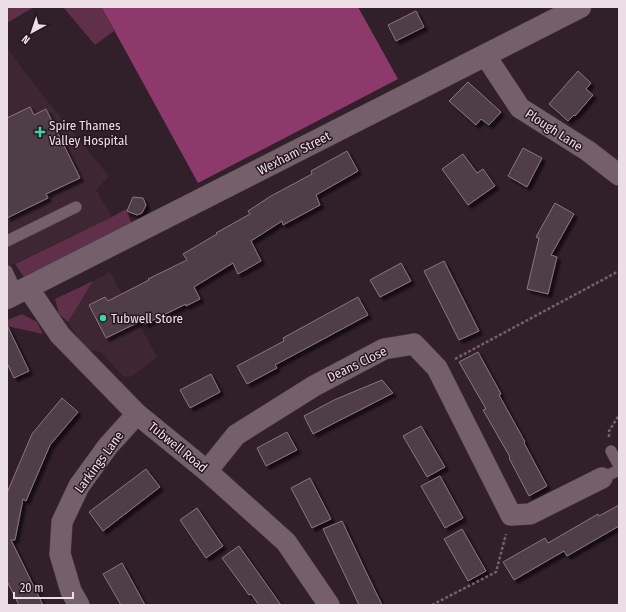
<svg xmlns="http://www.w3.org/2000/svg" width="626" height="612" font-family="'Fira Sans Condensed',sans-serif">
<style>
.built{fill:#3e2633}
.green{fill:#60304b}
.forest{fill:#8d396b}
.building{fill:#503c47;stroke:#8b7580;filter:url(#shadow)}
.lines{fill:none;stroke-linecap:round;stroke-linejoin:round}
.lane-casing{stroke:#4b3c44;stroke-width:12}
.street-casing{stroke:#4b3c44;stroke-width:22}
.secondary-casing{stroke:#4b3c44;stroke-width:23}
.path{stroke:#72626b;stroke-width:2.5;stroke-dasharray:3 2;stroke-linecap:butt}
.lane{stroke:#745f6a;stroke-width:11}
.street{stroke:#745f6a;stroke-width:21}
.secondary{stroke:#745f6a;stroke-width:22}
.poi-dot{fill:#3ed4a3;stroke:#27161f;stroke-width:1.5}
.labels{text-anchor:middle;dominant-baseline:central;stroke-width:3;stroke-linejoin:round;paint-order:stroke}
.poi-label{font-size:13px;fill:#ebdee4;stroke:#27161f;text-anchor:start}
.street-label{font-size:13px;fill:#ebdee4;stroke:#27161f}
</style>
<defs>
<filter id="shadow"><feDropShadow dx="3.5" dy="3.5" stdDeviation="1" flood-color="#0009"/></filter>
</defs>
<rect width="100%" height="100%" fill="#311f29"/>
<g class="built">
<path d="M7 48 37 88 109 176 96 190 112 217 7 267Z"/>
<path d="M110 272 157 357 131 377 123 376 101 352 85 349 68 322 93 281Z"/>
</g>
<g class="green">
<path d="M7 7H34L7 23Z"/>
<path d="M63 7H104L102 8 114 31 95 45Z"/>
<path d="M126 209 132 225 25 279 15 264 112 217Z"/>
<path d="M93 281 68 322 59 314 55 299Z"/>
<path d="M22 314 37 322 43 334 7 326V320Z"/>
</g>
<path class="forest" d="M104 7H358L398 79 198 183 102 8Z"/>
<g class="building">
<path d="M416 11 424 27 396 41 388 25Z"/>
<path d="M578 71 591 83 586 89 593 95 575 116 574 115 568 121 549 104Z"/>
<path d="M468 82 501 112 489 125 481 119 476 125 449 101Z"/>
<path d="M30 107 34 115 46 109 80 178 46 194 48 198 7 218V118Z"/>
<path d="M523 148 542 158 527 187 508 176Z"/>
<path d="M347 151 358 171 316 195 320 205 283 225 282 221 251 241 261 261 238 274 233 263 194 287 200 299 186 306V304L145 324 143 320 106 338 89 305 105 297 108 301 149 280 148 279 187 260 183 254 217 234 216 233 250 214 248 211 271 196 312 174 311 171Z"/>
<path d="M463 154 477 173 483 169 495 186 468 205 442 169Z"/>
<path d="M133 197 143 198 146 205 142 213 137 215 127 211Z"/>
<path d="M555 203 574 214 551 255 557 257 548 294 527 289 539 238 536 237Z"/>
<path d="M444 261 479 331 459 340 424 271Z"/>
<path d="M401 263 411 281 380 297 370 280Z"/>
<path d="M358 297 368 315 275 365 277 368 247 384 237 366 284 341 283 338Z"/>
<path d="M7 325 29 371 14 378 7 363Z"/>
<path d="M478 352 501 394 499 395 525 442 524 443 547 486 529 496 509 458 510 457 483 410 486 409 459 362Z"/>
<path d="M211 374 220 392 190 408 180 390Z"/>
<path d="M382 380 393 393 313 434 304 416 334 400Z"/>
<path d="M62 398 78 412 50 445 26 501 23 499 15 540H11L43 605H19L7 581V493L32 434Z"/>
<path d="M421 426 445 467 427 477 403 436Z"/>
<path d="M287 432 297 450 266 466 257 448Z"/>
<path d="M146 469 160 487 103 531 89 512Z"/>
<path d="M440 476 463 518 445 528 421 486Z"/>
<path d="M310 478 331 519 312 528 291 488Z"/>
<path d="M619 505V526L567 556 564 551 514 580 503 562 545 538 548 543 598 514 599 516Z"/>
<path d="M197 508 223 546 206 558 180 520Z"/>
<path d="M342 521 366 572 382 605H359L323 529Z"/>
<path d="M462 529 486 571 468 581 444 539Z"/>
<path d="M239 546 281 605H259L251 594 249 595 222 558Z"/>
<path d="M122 563 145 605H121L103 574Z"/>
</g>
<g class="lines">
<defs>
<g id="lane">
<path d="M7 241 76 207"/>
<path d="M7 271 17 293"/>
<path d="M611 451 619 466"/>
<path d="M602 478 619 470"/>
</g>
<g id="street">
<path d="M485 55 520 108 588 151 619 175"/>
<path d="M28 288 60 335 137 414 207 471 286 542 329 605"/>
<path d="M207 471 236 435 314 386 384 349 414 344 437 368 511 515 530 514 602 478"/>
<path d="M79 605 71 591 60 554 62 522 79 486 108 446 137 414"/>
</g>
<path id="secondary" d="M7 298 580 7"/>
</defs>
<use href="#lane" class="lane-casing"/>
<use href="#street" class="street-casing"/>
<use href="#secondary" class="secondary-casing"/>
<g class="path">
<path d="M455 359 619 271"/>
<path d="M609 437V431L619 415"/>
<path d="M432 605 496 572 506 534"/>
</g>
<use href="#lane" class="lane"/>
<use href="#street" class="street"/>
<use href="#secondary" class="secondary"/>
</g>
<g class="poi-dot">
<path d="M38 126h4v4h4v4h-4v4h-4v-4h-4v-4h4z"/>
<circle cx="103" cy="318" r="4"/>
</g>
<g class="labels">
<g class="poi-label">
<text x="49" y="125">Spire Thames<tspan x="49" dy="15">Valley Hospital</tspan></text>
<text x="111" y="318">Tubwell Store</text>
</g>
<g class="street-label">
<text transform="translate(554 130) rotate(33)">Plough Lane</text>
<text transform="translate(294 153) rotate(-27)">Wexham Street</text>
<text transform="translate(357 364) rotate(-26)">Deans Close</text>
<text transform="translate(178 447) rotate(39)">Tubwell Road</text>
<text transform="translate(99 462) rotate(-54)">Larkings Lane</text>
</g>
</g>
<rect width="626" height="612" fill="none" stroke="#ebdee4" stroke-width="16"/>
<g transform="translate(32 32) rotate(220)" stroke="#27161f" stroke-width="3" paint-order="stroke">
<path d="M0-3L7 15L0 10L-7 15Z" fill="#ebdee4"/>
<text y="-6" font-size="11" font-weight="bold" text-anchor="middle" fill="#ebdee4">N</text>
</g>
<path d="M14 592v6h59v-6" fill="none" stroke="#ebdee4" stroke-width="2"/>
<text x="20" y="592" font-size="12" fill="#ebdee4" stroke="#27161f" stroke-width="3" paint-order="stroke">20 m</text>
</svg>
